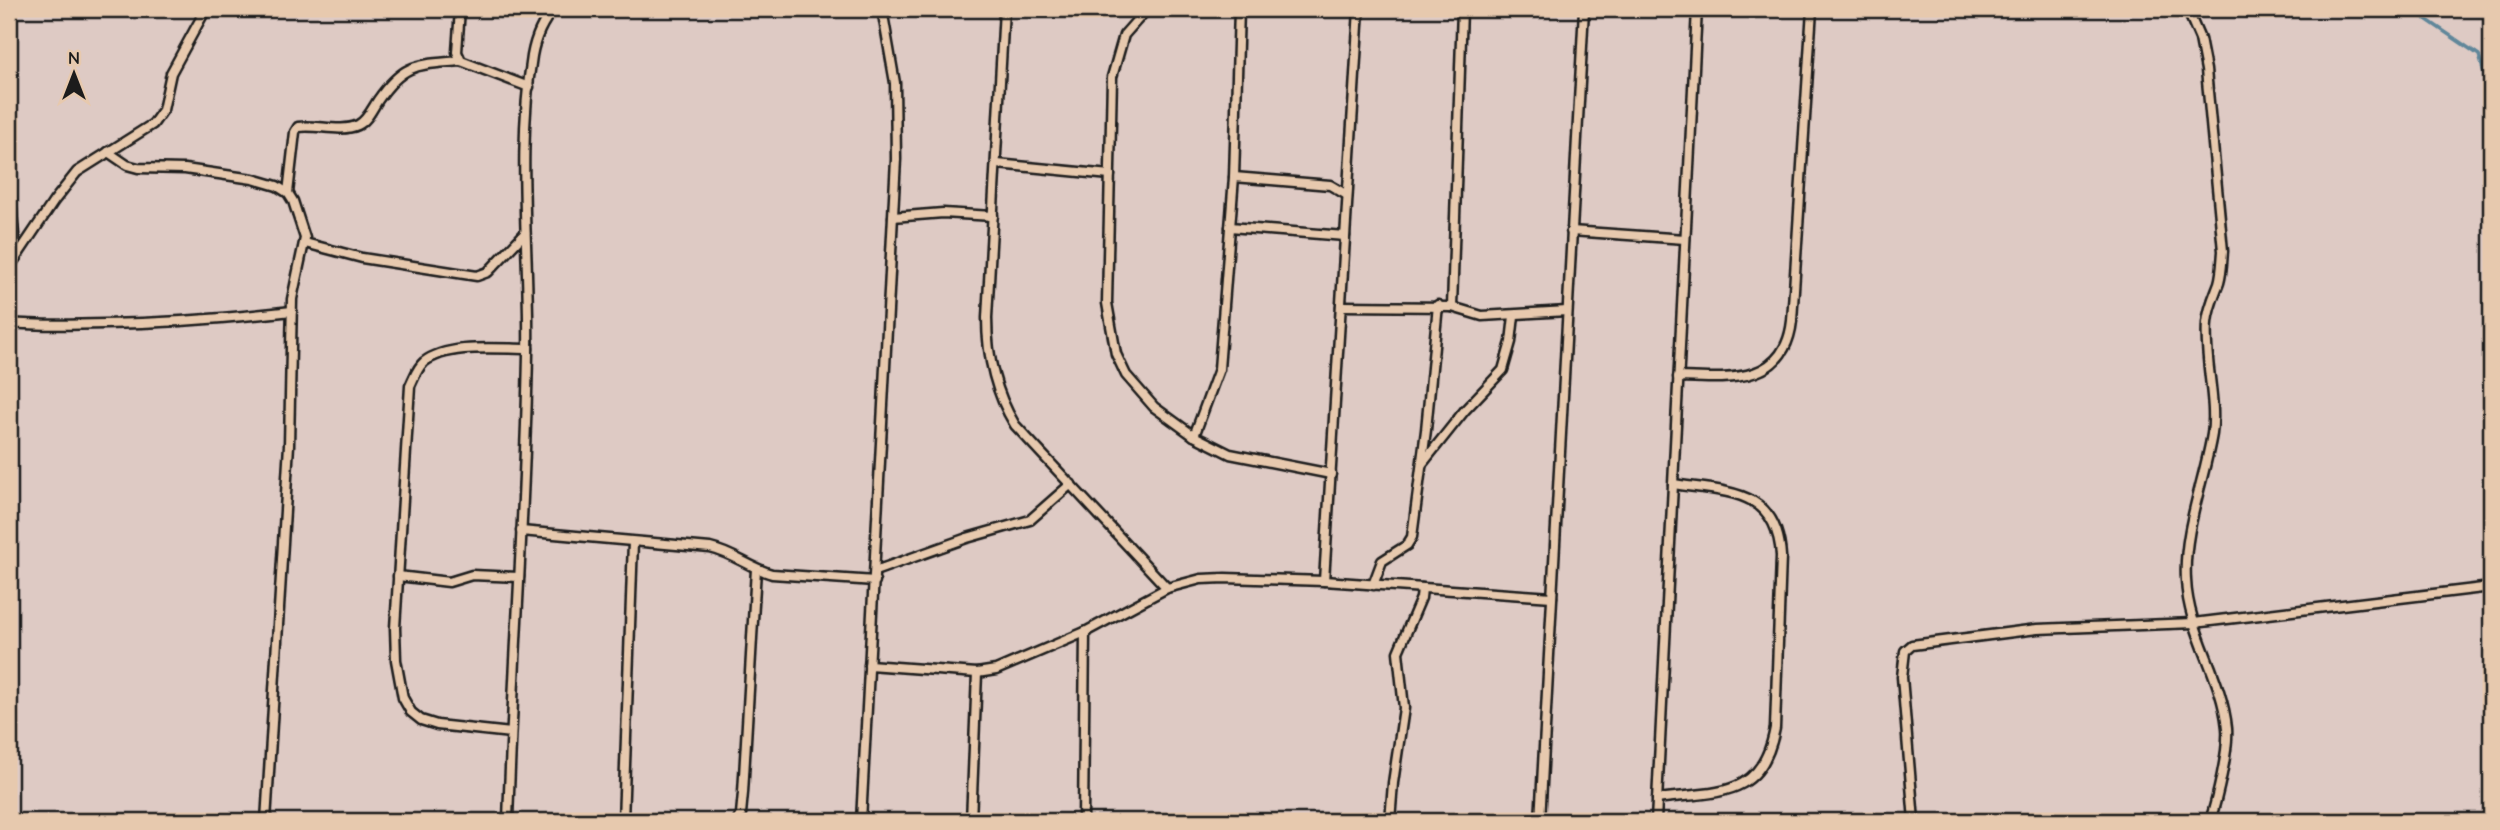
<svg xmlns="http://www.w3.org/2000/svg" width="2500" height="830" font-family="'Comic Neue',sans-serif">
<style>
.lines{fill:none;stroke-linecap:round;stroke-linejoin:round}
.stream{stroke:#60879a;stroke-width:3.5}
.street-casing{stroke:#1c1c1c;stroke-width:13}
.street{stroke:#e7c9ae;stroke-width:8}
</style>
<rect width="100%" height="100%" fill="#decac4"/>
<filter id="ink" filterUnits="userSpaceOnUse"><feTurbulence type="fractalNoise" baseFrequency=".0143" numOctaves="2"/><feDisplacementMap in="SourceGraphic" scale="14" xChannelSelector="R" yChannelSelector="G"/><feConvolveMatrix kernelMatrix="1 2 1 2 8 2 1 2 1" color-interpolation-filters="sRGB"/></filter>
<g filter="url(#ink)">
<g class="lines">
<path class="stream" d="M2411 9 2479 55 2491 98"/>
<defs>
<g id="street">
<path d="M460 9 457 52 461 61 529 87"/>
<path d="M1004 9 987 318C987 357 995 392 1015 425L1167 588"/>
<path d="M1147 9 1124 35 1112 77 1107 303 1116 354 1126 375 1154 407 1194 436 1230 454 1331 474"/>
<path d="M1462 9 1452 307 1482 316 1567 311"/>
<path d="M2187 9 2200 39 2206 70 2223 251C2222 262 2222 273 2219 283 2214 296 2208 309 2207 323 2204 360 2217 401 2212 434 2204 482 2183 531 2186 580 2188 632 2222 676 2227 728 2229 750 2217 799 2210 821"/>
<path d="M108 152 127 165 138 168 185 169 253 179 277 186 288 193 293 201 305 238 292 299 289 445 266 821"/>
<path d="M997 164 1110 175"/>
<path d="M1234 177 1330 185 1347 195"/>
<path d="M9 178 16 257"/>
<path d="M288 193 295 132 298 127C316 124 341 133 358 125 367 121 372 109 378 100 404 62 418 65 461 61"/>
<path d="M893 217 943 213 993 216"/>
<path d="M1230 227 1345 236"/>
<path d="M1571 231 1685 239"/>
<path d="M305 243 362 258 477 276 488 272 525 233"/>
<path d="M9 268 54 201 77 172 153 124 163 110 171 73 206 9"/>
<path d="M1341 306 1452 307"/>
<path d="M9 323C41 326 73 325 105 324 168 323 230 318 292 311"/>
<path d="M1678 377C1728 379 1785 385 1792 321L1812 9"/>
<path d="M1194 436 1219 369 1234 177 1239 9"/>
<path d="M1422 464 1465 410 1503 370 1511 342 1514 316"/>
<path d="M521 531 710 548C733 553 750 568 772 574L875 581"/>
<path d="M875 571 967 538 1030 520 1071 484"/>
<path d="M398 576 449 582 472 575 519 577"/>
<path d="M1324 581 1359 9"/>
<path d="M1373 585 1382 561 1407 545 1412 537 1426 430 1438 305"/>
<path d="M869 665 977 673 996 670 1085 632 1167 588 1201 579 1225 578 1324 581 1552 597"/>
<path d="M511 733 437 725 421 720 411 712 403 698 396 660 395 628 410 386C414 378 417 368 424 362 448 343 499 349 528 349"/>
<path d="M1657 799C1717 791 1762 800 1775 728L1781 556C1777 488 1726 492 1673 484"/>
<path d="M508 821C513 665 525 510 528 354 530 255 516 155 532 56 535 39 542 22 554 9"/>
<path d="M623 821 633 542"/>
<path d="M737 821 741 814 743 793 756 569"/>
<path d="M861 821 896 159 895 83 882 9"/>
<path d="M971 821 977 673"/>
<path d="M1083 821 1085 632"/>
<path d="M1390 821 1393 783 1404 708 1398 652 1421 598 1422 588"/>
<path d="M1540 821 1584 9"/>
<path d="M1656 821 1697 9"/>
<path d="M1914 821 1902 677 1905 651 1912 645 2037 629 2194 623 2491 587"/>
</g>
</defs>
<use href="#street" class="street-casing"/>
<use href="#street" class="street"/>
</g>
</g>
<rect width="2500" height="830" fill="none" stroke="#e7c9ae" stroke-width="35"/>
<rect x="18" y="18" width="2465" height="795" fill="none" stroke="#1c1c1c" stroke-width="2.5" filter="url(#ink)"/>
<g transform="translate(74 74)" stroke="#e7c9ae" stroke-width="5" paint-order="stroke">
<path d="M0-5L12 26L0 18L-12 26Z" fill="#1c1c1c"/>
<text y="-10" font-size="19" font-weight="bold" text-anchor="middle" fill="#1c1c1c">N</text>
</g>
</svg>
